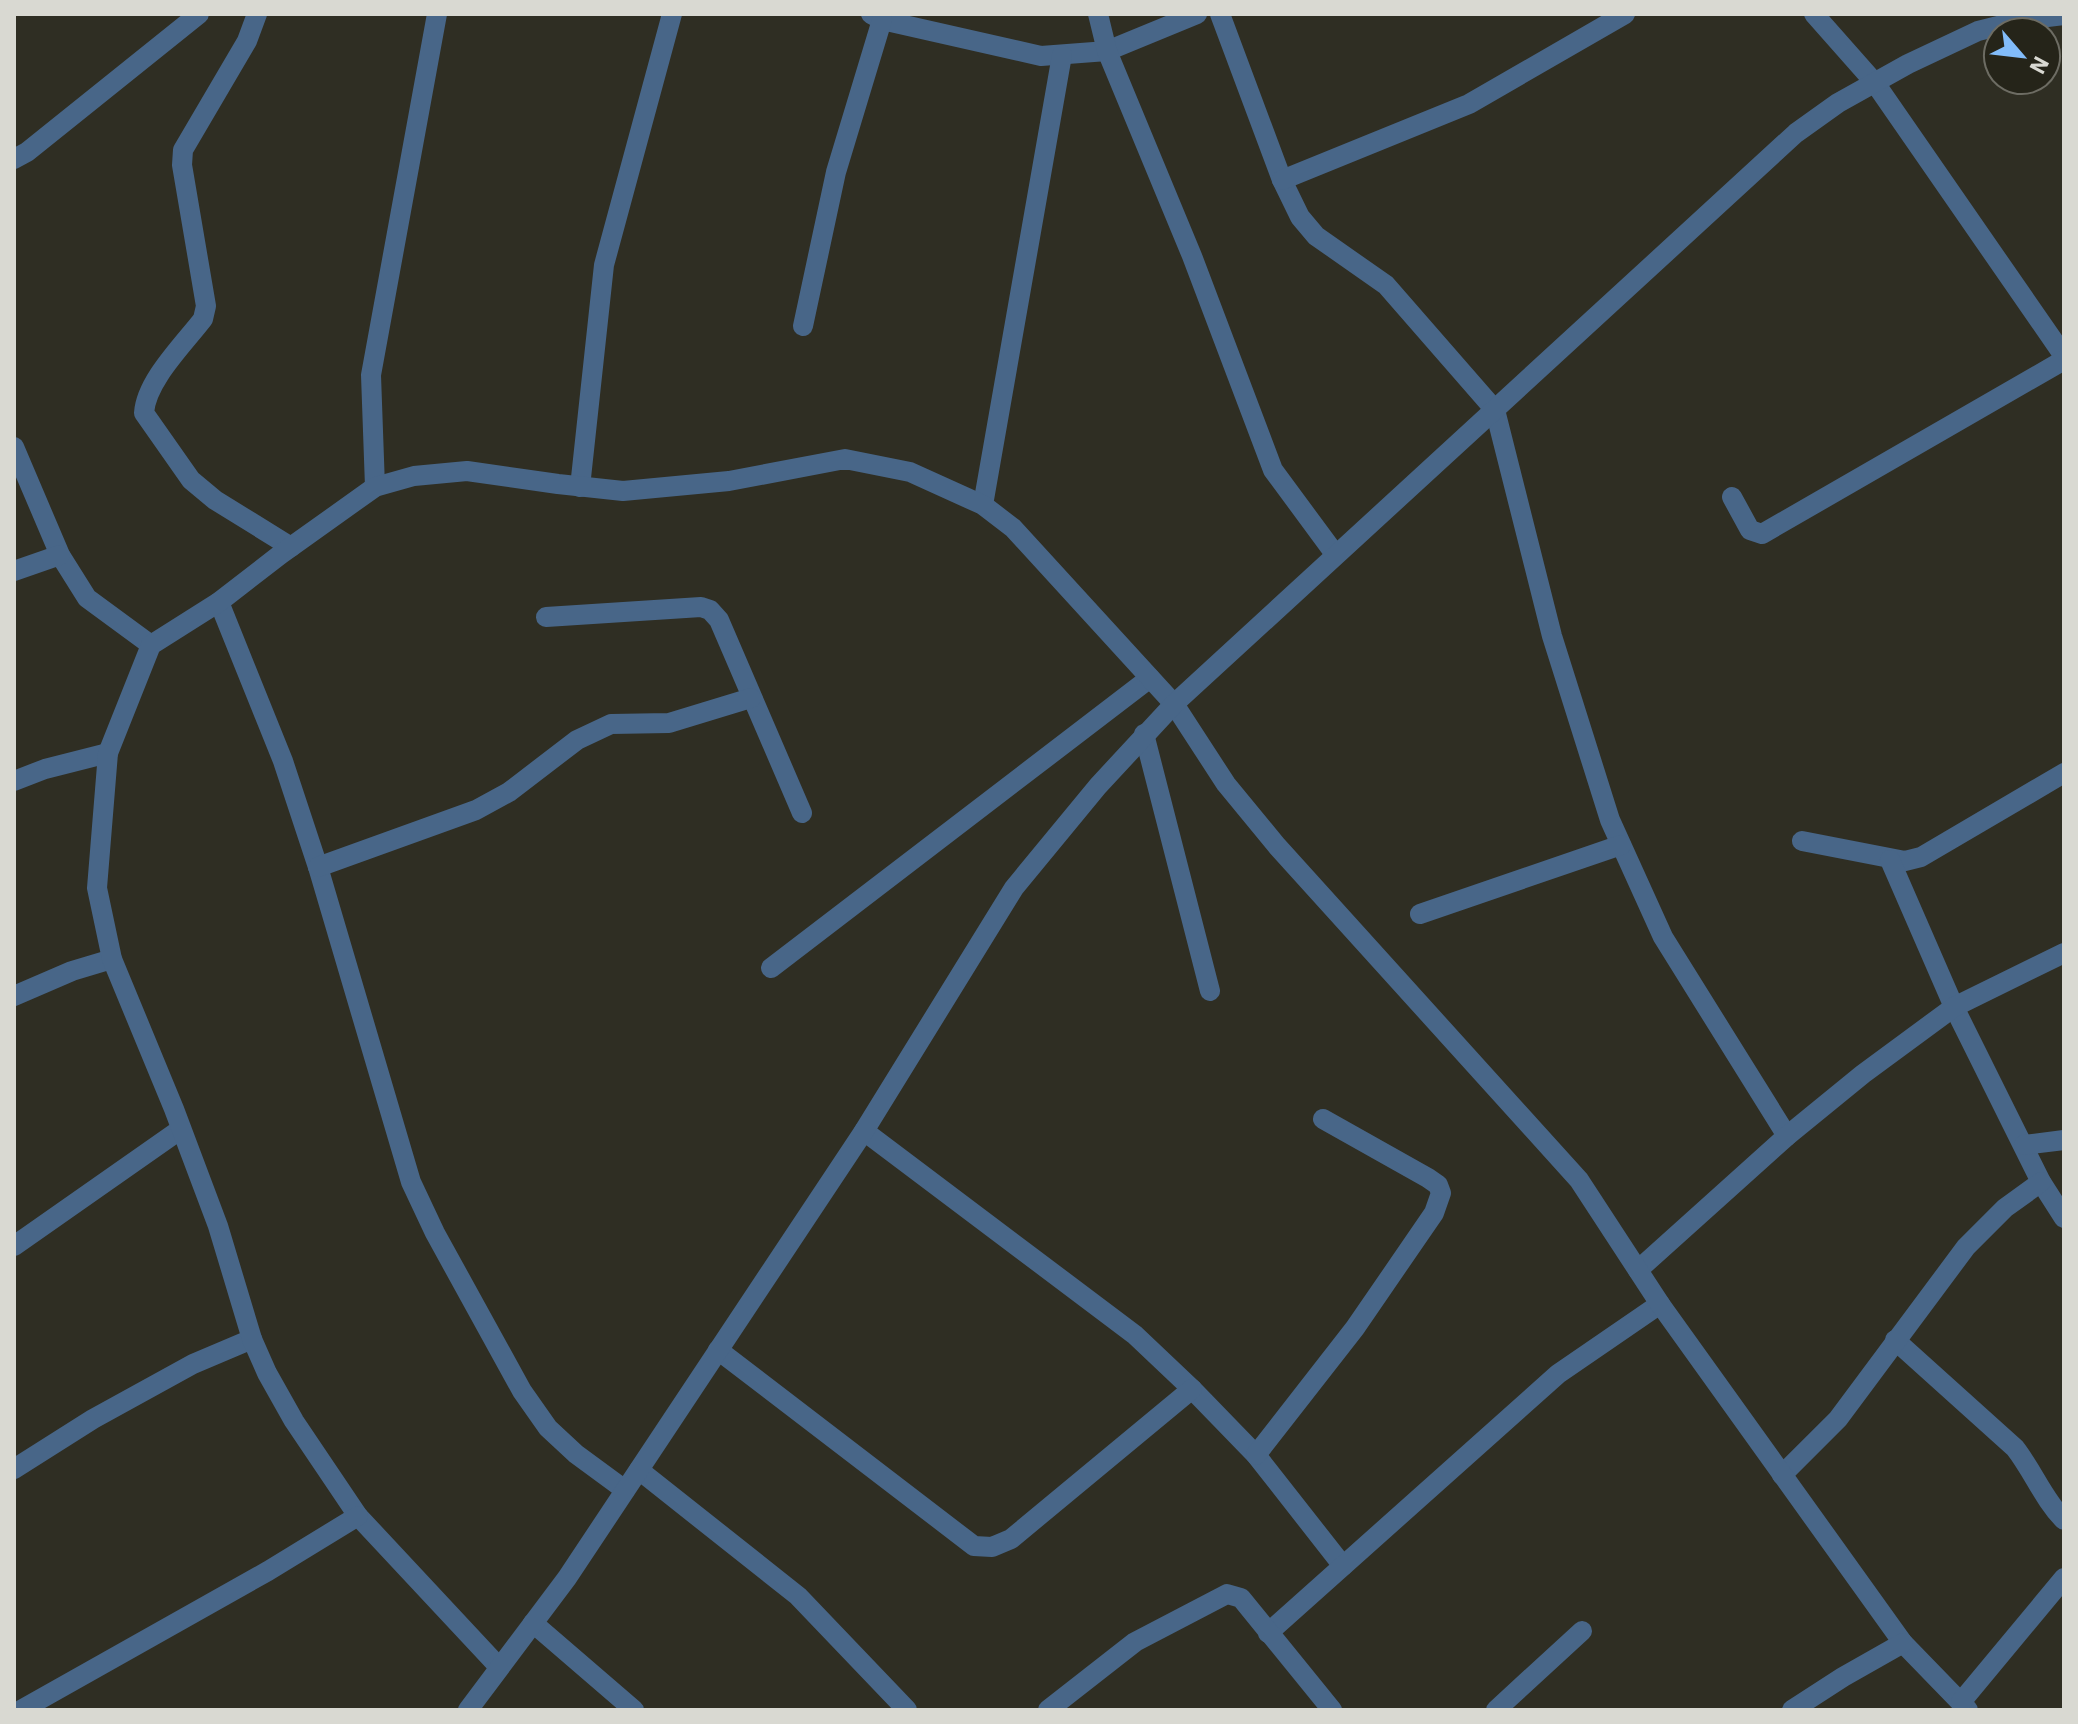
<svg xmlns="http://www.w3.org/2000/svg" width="2078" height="1724" font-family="'IBM Plex Sans',sans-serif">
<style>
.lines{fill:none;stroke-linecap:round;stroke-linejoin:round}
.minor{stroke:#486688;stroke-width:20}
</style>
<rect width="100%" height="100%" fill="#2f2e23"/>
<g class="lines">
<g class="minor">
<path d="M257 14 247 41 183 150 182 165 206 306 203 319C183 345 146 381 144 413L191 480 215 500 291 547"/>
<path d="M871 14 882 20 1041 56 1107 51 1197 14"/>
<path d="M1098 14 1107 51 1192 256 1273 470 1335 554"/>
<path d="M1220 14 1282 180 1300 217 1316 236 1386 285 1495 410 1552 636 1610 820 1663 937 1787 1136"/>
<path d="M1814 14 1875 83 2064 356"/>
<path d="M14 159 27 152 199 14"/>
<path d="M1282 180 1469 104 1625 14"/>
<path d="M803 326 836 172 882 20"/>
<path d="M14 447 60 555 87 598 151 645"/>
<path d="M375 487 371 375 437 14"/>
<path d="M580 487 604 265 672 14"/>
<path d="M1732 497 1750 530 1762 534 2064 360"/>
<path d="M983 505 1062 55"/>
<path d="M14 571 60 555"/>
<path d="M219 602 283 761 318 867 411 1182 435 1233 522 1391 548 1428 576 1454 625 1490"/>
<path d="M546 617 701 607 710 610 719 620 802 813"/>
<path d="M1144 734 1210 991"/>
<path d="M14 781 45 769 108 753"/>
<path d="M1802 841 1905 861 1921 857 2064 773"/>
<path d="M1890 860 1954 1007 2041 1182 2064 1218"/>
<path d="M318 867 476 810 509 792 577 740 611 724 669 723 751 698"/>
<path d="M1420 914 1621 845"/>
<path d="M771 968 1150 678"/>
<path d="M14 996 72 971 112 959"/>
<path d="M864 1131 1135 1335 1192 1389 1256 1455 1343 1566"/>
<path d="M2024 1145 2064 1140"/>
<path d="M14 1246 181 1129"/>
<path d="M1638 1270 1787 1136 1863 1074 1954 1007 2064 953"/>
<path d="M1895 1340 2015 1448C2033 1471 2044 1500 2064 1520"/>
<path d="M718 1350 974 1546 992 1547 1011 1539 1192 1389"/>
<path d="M1256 1455 1355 1328 1434 1213 1441 1193 1438 1185 1428 1178 1323 1119"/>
<path d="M14 1469 93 1419 193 1364 252 1339"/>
<path d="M639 1470 798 1596 907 1710"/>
<path d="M1782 1475 1838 1419 1966 1247 2005 1208 2041 1182"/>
<path d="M533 1623 634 1710"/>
<path d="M1268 1633 1558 1374 1660 1304"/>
<path d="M499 1667 358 1516 294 1421 267 1373 252 1339 218 1226 174 1109 112 959 97 888 108 753 151 645 219 602 281 554 375 487 414 476 467 471 558 484 623 491 729 481 845 459 910 472 983 505 1013 528 1174 704 1226 784 1277 846 1579 1180 1660 1304 1903 1643 1968 1710"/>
<path d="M1961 1702 2064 1578"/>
<path d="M21 1710 268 1571 358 1516"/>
<path d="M468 1710 567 1578 864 1131 1014 888 1098 786 1174 704 1796 133 1838 103 1908 64 1978 31 2022 20 2064 15"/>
<path d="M1048 1710 1135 1642 1227 1594 1241 1598 1332 1710"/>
<path d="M1496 1710 1582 1631"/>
<path d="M1792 1710 1843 1677 1903 1643"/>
</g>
</g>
<rect width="2078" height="1724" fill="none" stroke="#d9d9d2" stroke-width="32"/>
<g transform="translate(2022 56) rotate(118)"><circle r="38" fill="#252419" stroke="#6d6c63" stroke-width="2"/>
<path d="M0-6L14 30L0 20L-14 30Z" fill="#82bcfa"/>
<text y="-12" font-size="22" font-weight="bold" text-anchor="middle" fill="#d9d9d2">N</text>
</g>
</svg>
